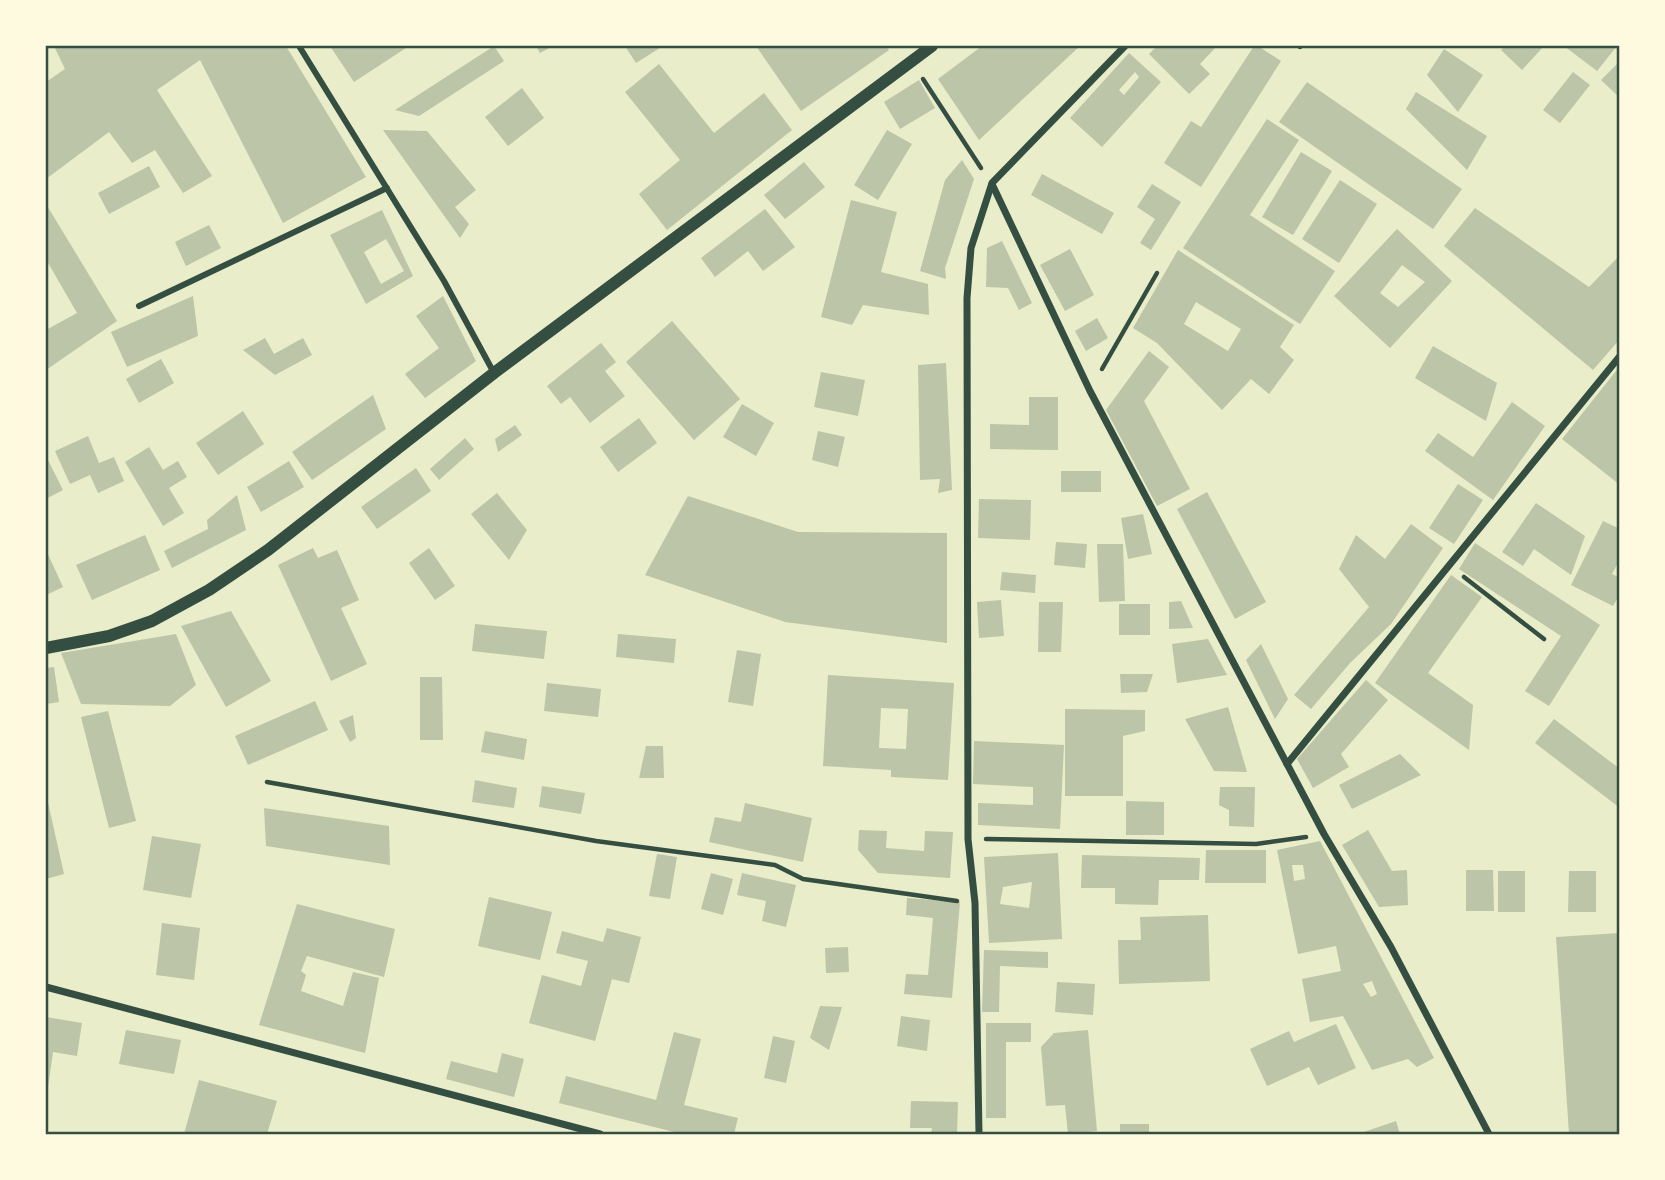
<svg xmlns="http://www.w3.org/2000/svg" width="1665" height="1180" font-family="'IBM Plex Serif',serif">
<style>
.building{fill:#bcc5a7;fill-rule:evenodd}
.lines{fill:none;stroke-linecap:round;stroke-linejoin:round}
.path{stroke:#344e41;stroke-width:4.5}
.pedestrian{stroke:#344e41;stroke-width:6}
.minor{stroke:#344e41;stroke-width:7}
.tertiary{stroke:#344e41;stroke-width:12}
.neatline{fill:none;stroke:#344e41;stroke-width:2.5}
</style>
<rect width="100%" height="100%" fill="#e9edc9"/>
<g class="building">
<path d="M54 46H286L366 177 283 223 200 60 157 90 212 176 183 193 155 150 132 163 109 132 46 179V82L65 69Z"/>
<path d="M330 46H409L354 82Z"/>
<path d="M494 46 504 61 419 116 395 110Z"/>
<path d="M536 46H553L540 53Z"/>
<path d="M625 46H663L636 63Z"/>
<path d="M756 46H886L889 50 801 111Z"/>
<path d="M982 46H1080L979 140 938 79Z"/>
<path d="M1157 46H1217L1200 64 1210 74 1189 94 1149 54Z"/>
<path d="M1254 46H1258L1281 61 1201 187 1164 163 1191 121 1201 127Z"/>
<path d="M1505 46H1544L1522 70 1501 50Z"/>
<path d="M1564 46H1617L1597 71Z"/>
<path d="M1444 49 1483 75 1458 112 1427 75Z"/>
<path d="M1129 53 1161 82 1102 147 1070 118ZM1135 72 1139 77 1124 95 1119 90Z"/>
<path d="M1620 61V98L1601 80Z"/>
<path d="M659 64 714 133 764 93 792 130 667 230 639 194 680 160 625 92Z"/>
<path d="M1573 72 1590 85 1560 123 1543 110Z"/>
<path d="M919 80 935 108 900 129 884 102Z"/>
<path d="M1307 82 1462 189 1433 229 1279 122Z"/>
<path d="M522 88 544 118 508 146 485 117Z"/>
<path d="M1416 92 1487 136 1467 170 1406 109Z"/>
<path d="M1267 119 1299 140 1250 215 1335 271 1300 324 1183 248Z"/>
<path d="M383 130 427 131 476 190 455 207 469 224 460 238Z"/>
<path d="M887 130 912 144 878 200 854 185Z"/>
<path d="M1301 152 1332 171 1293 235 1262 217Z"/>
<path d="M962 160 974 179 945 268 946 279 920 271 945 180Z"/>
<path d="M804 162 825 187 785 219 764 195Z"/>
<path d="M149 166 160 187 109 214 98 193Z"/>
<path d="M1042 174 1114 213 1102 234 1031 195Z"/>
<path d="M1340 180 1377 204 1339 263 1302 239Z"/>
<path d="M1152 184 1181 202 1151 250 1140 243 1155 219 1137 207Z"/>
<path d="M851 200 897 212 881 272 928 284 929 315 863 305 852 325 821 317Z"/>
<path d="M46 204 117 321 46 370V330L77 313 47 261 46 262Z"/>
<path d="M1475 208 1589 287 1620 255V339L1593 370 1444 246Z"/>
<path d="M765 209 795 247 763 271 748 251 715 277 701 258Z"/>
<path d="M382 210 413 276 366 304 330 235ZM386 239 404 271 381 284 364 252Z"/>
<path d="M209 225 221 248 186 266 175 242Z"/>
<path d="M1397 229 1452 281 1390 348 1334 296ZM1402 265 1425 282 1398 307 1380 293Z"/>
<path d="M1002 241 1032 303 1019 310 1008 288 986 287 987 248Z"/>
<path d="M1070 249 1094 295 1065 311 1040 265Z"/>
<path d="M1178 250 1294 325 1280 347 1294 360 1269 394 1251 379 1222 410 1157 343 1133 328ZM1196 302 1241 329 1228 351 1184 324Z"/>
<path d="M193 296 198 336 127 367 111 332Z"/>
<path d="M443 296 476 361 425 398 405 374 439 348 416 316Z"/>
<path d="M1097 318 1108 338 1086 351 1075 331Z"/>
<path d="M672 321 740 399 694 440 626 362Z"/>
<path d="M265 338 274 354 303 338 312 355 275 375 243 350Z"/>
<path d="M601 343 616 362 605 371 625 396 590 423 570 397 561 404 547 386Z"/>
<path d="M1433 346 1497 383 1486 421 1415 378Z"/>
<path d="M1149 351 1169 367 1144 401 1190 489 1157 506 1106 410Z"/>
<path d="M161 359 174 383 139 403 126 379Z"/>
<path d="M946 363 952 490 938 493 940 479 920 480 918 365Z"/>
<path d="M1620 366V485L1562 439Z"/>
<path d="M821 372 865 380 858 416 814 407Z"/>
<path d="M373 395 386 429 312 480 292 452Z"/>
<path d="M1029 397H1058V450L990 449V424L1029 425Z"/>
<path d="M1512 402 1545 426 1493 500 1425 451 1438 433 1473 457Z"/>
<path d="M742 404 774 423 756 456 723 437Z"/>
<path d="M243 411 264 444 218 475 196 443Z"/>
<path d="M639 418 657 443 618 472 600 447Z"/>
<path d="M515 425 522 435 498 452 495 439Z"/>
<path d="M818 431 845 437 838 467 812 460Z"/>
<path d="M88 436 99 463 114 457 124 481 98 493 90 475 70 484 55 451Z"/>
<path d="M465 438 474 449 439 480 430 469Z"/>
<path d="M149 447 163 470 178 461 187 477 169 488 184 513 163 526 125 462Z"/>
<path d="M46 456 63 490 46 499Z"/>
<path d="M289 461 304 487 261 512 247 487Z"/>
<path d="M416 468 431 491 377 529 361 507Z"/>
<rect x="1061" y="471" width="40" height="21"/>
<path d="M1458 484 1483 500 1454 544 1429 528Z"/>
<path d="M1207 492 1266 602 1235 619 1177 509Z"/>
<path d="M497 493 527 530 509 560 471 514Z"/>
<path d="M237 495 246 530 172 568 164 551 208 529 207 520Z"/>
<path d="M688 496 798 532 947 533V643L785 622 645 575Z"/>
<path d="M979 499 1031 500 1030 540 978 538Z"/>
<path d="M1536 503 1585 536 1571 575 1534 549 1523 566 1502 552Z"/>
<path d="M1143 514 1152 554 1128 559 1121 518Z"/>
<path d="M1603 521 1620 529V559L1612 574 1620 578V594L1613 606 1571 585Z"/>
<path d="M1411 524 1443 548 1391 624 1350 663 1311 709 1294 695 1369 607 1339 569 1356 535 1385 559Z"/>
<path d="M145 535 160 570 92 600 76 565Z"/>
<path d="M1056 542 1087 544 1085 568 1054 565Z"/>
<path d="M1475 543 1600 625 1549 706 1525 691 1561 636 1459 569Z"/>
<path d="M1097 544H1123L1125 601 1099 602Z"/>
<path d="M313 548 318 558 337 550 359 600 341 608 367 664 331 681 278 565Z"/>
<path d="M429 548 455 586 435 600 409 563Z"/>
<path d="M46 550 63 587 46 595Z"/>
<path d="M1002 572 1036 575 1035 593 1000 590Z"/>
<path d="M1451 575 1482 597 1428 673 1473 705 1469 750 1375 683Z"/>
<path d="M1001 600 1004 636 979 638 977 602Z"/>
<path d="M1181 601 1193 628 1169 629V602Z"/>
<path d="M1039 602H1063L1061 652H1038Z"/>
<rect x="1119" y="604" width="31" height="31"/>
<path d="M231 611 271 681 226 707 181 626Z"/>
<path d="M475 624 547 631 544 659 472 651Z"/>
<path d="M176 634 196 685 170 706 81 704 61 653Z"/>
<path d="M618 634 676 639 674 663 616 657Z"/>
<path d="M1208 639 1227 675 1177 683 1172 644Z"/>
<path d="M1261 644 1288 699 1275 719 1246 660Z"/>
<path d="M737 650 761 654 753 706 728 702Z"/>
<path d="M54 667 59 702 46 704V668Z"/>
<path d="M1120 674H1153L1147 692 1121 693Z"/>
<path d="M828 675 954 683 948 780 891 777V770L823 766ZM881 708 908 709 906 749 879 748Z"/>
<path d="M420 677H442L443 740H420Z"/>
<path d="M1366 680 1388 700 1341 754 1349 767 1313 788 1297 759Z"/>
<path d="M547 683 601 689 598 717 544 711Z"/>
<path d="M315 701 328 730 248 765 235 736Z"/>
<path d="M1228 707 1247 772 1214 771 1185 719Z"/>
<path d="M1065 709 1145 710V731L1123 736V796H1065Z"/>
<path d="M108 711 136 821 109 828 81 717Z"/>
<path d="M353 715 356 738 350 742 339 721Z"/>
<path d="M1554 719 1620 769V808L1535 743Z"/>
<path d="M485 731 527 739 524 760 481 752Z"/>
<path d="M974 741 1064 745 1060 829 978 825V803L1033 805V787L973 784Z"/>
<path d="M646 746H663L664 778H639Z"/>
<path d="M1400 754 1421 775 1352 809 1339 785Z"/>
<path d="M475 780 517 788 514 808 472 802Z"/>
<path d="M542 786 585 793 581 814 539 807Z"/>
<path d="M1220 787H1255L1254 827 1229 826V810L1219 805Z"/>
<path d="M47 798 64 874 46 879V799Z"/>
<path d="M1126 801 1164 802V835H1126Z"/>
<path d="M745 803 812 818 803 862 709 842 715 817 741 822Z"/>
<path d="M264 808 389 826 390 865 266 846Z"/>
<path d="M859 830 887 831 886 848 924 851 925 831 953 832 950 878 878 873 858 850Z"/>
<path d="M1368 830 1392 871 1407 870 1408 905 1379 907 1342 845Z"/>
<path d="M152 836 201 844 191 898 143 890Z"/>
<path d="M1320 841 1434 1058 1417 1067 1408 1059 1372 1070 1343 1016 1310 1022 1302 979 1341 971 1336 946 1298 954 1277 850ZM1292 865H1303L1305 879 1294 881ZM1372 981 1377 994 1371 997 1363 984Z"/>
<path d="M1206 850H1266V883H1205Z"/>
<path d="M1058 853 1062 939 989 943 984 857ZM1032 882 1029 908 1000 904 1003 887Z"/>
<path d="M657 854 677 857 670 899 649 896Z"/>
<path d="M1082 855 1200 858 1199 880H1159L1158 905 1115 904V888H1081Z"/>
<path d="M1466 870H1493L1494 911H1466Z"/>
<rect x="1498" y="871" width="27" height="41"/>
<path d="M1569 871H1596V912H1568Z"/>
<path d="M711 873 733 879 723 915 701 909Z"/>
<path d="M742 873 796 885 786 927 762 921 766 901 737 895Z"/>
<path d="M489 897 552 912 540 960 478 946Z"/>
<path d="M907 898 960 902 952 998 904 994 906 974 928 975 933 918 906 915Z"/>
<path d="M297 904 395 929 384 977 307 956 301 971 306 975 301 991 343 1006 353 972 379 978 365 1053 259 1025Z"/>
<path d="M1208 915 1210 981 1119 984 1118 940H1141L1140 917Z"/>
<path d="M162 923 200 928 194 980 156 975Z"/>
<path d="M607 928 641 937 629 983 612 979 595 1041 529 1023 542 975 581 986 588 961 556 953 562 931 603 942Z"/>
<path d="M1620 933V1134H1569L1556 937Z"/>
<path d="M848 947 849 972 826 973 825 948Z"/>
<path d="M984 950 1048 952V968L1000 966 999 1012H982Z"/>
<path d="M1057 982 1095 984 1093 1015 1055 1012Z"/>
<path d="M820 1006 842 1007 829 1050 810 1038Z"/>
<path d="M901 1016 930 1020 927 1051 897 1046Z"/>
<path d="M46 1017 82 1023 77 1056 53 1052 47 1094H46Z"/>
<path d="M986 1023H1031V1042H1006V1118H986Z"/>
<path d="M1336 1024 1356 1068 1318 1085 1309 1067 1267 1086 1250 1049 1289 1031 1294 1042Z"/>
<path d="M126 1030 181 1040 174 1074 119 1064Z"/>
<path d="M1088 1030 1097 1131 1068 1134 1065 1105 1046 1106 1041 1047 1054 1033Z"/>
<path d="M674 1032 701 1039 684 1105 738 1118 734 1134H682L559 1103 566 1076 656 1100Z"/>
<path d="M773 1036 795 1041 786 1083 764 1078Z"/>
<path d="M502 1053 524 1059 514 1097 446 1079 451 1061 497 1073Z"/>
<path d="M199 1080 277 1101 267 1134H184Z"/>
<path d="M911 1101 958 1102 957 1134H931L932 1128H910Z"/>
<path d="M1396 1121 1400 1134H1358Z"/>
<rect x="1120" y="1124" width="29" height="10"/>
</g>
<g class="lines">
<g class="path">
<path d="M1300 46V47"/>
<path d="M923 79 981 168"/>
<path d="M1102 369 1157 273"/>
<path d="M1464 577 1544 639"/>
<path d="M267 782 596 841 775 865 803 879 957 901"/>
<path d="M986 839 1256 844 1306 837"/>
</g>
<g class="pedestrian">
<path d="M299 46 444 281 494 373"/>
<path d="M139 306 387 188"/>
</g>
<g class="minor">
<path d="M992 184 1090 391 1324 834 1391 947 1489 1134"/>
<path d="M1287 764 1620 356"/>
<path d="M46 987 600 1134"/>
<path d="M979 1134 975 903 968 839 967 298 971 248 992 183 1125 46"/>
</g>
<path class="tertiary" d="M46 648 109 636 152 621 209 590 268 550 494 373 932 46"/>
</g>
<rect width="1665" height="1180" fill="none" stroke="#fefae0" stroke-width="94"/>
<rect x="47" y="47" width="1571" height="1086" class="neatline"/>
</svg>
